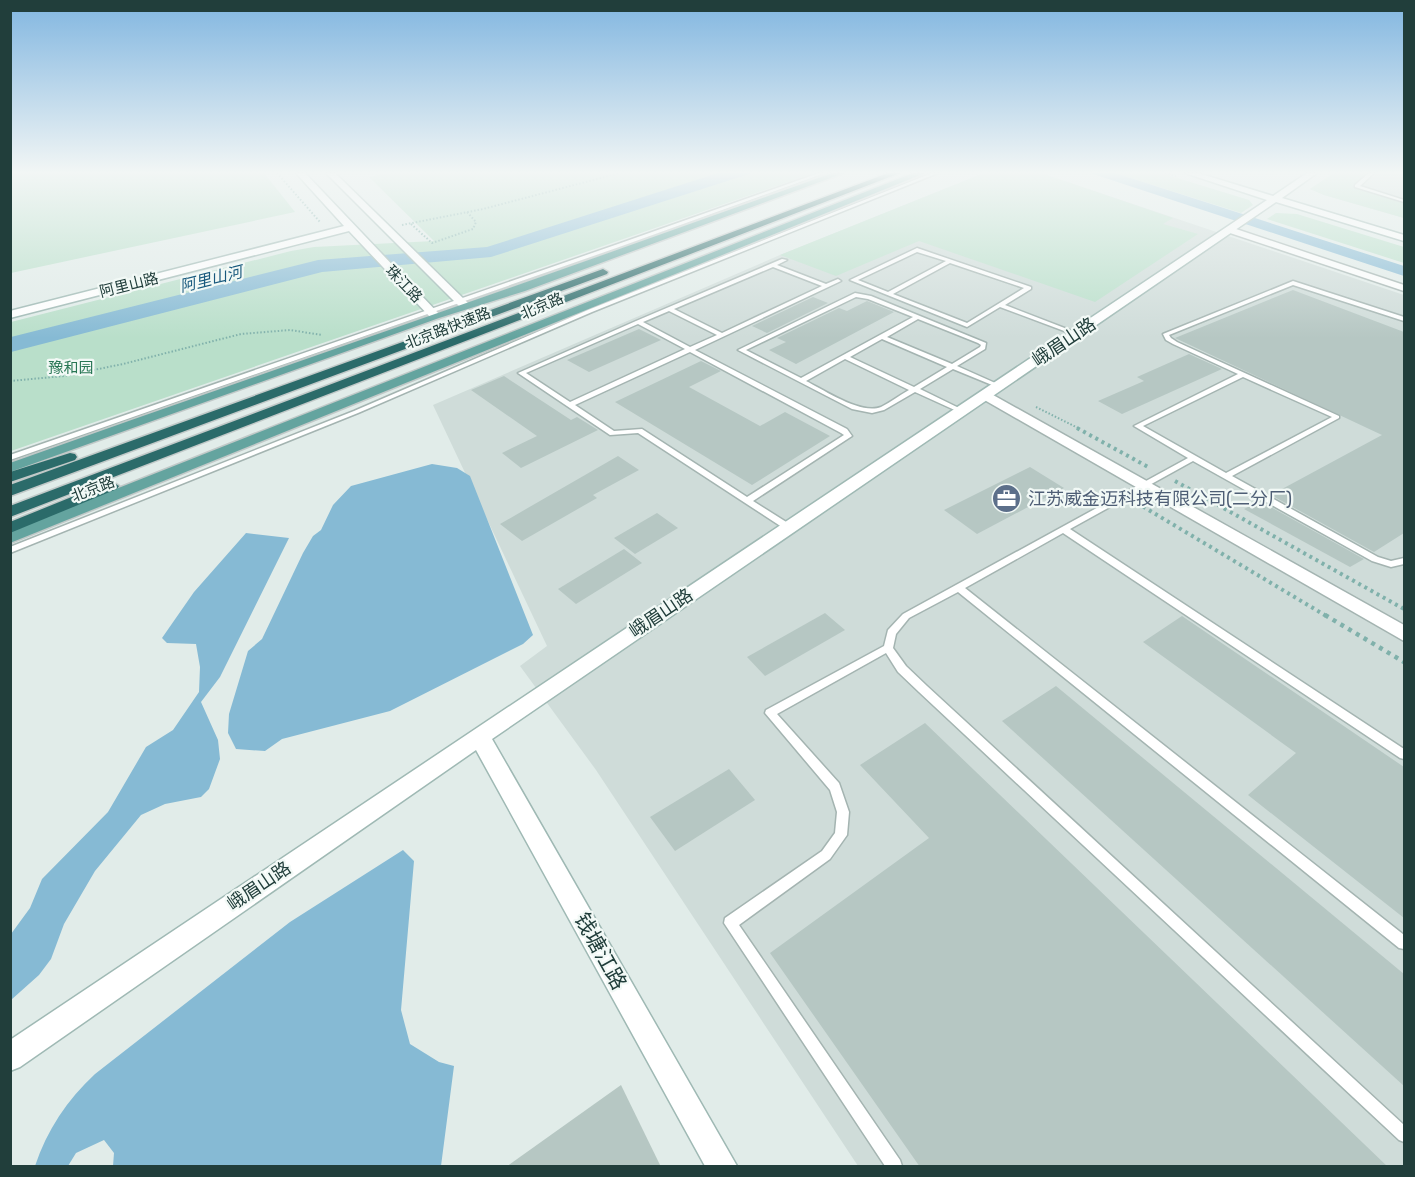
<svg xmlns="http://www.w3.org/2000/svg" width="1415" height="1177" font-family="Rubik,'Noto Sans SC',sans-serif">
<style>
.built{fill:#cfdcd9}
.green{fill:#b9dfca}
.water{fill:#86bad4}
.building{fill:#b6c7c3}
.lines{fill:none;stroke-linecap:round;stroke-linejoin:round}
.lane-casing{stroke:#a4b4b1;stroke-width:3}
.street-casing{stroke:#a4b4b1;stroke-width:3}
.secondary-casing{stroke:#9fb9b4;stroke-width:3}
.primary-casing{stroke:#c1c9c8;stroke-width:3}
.highway-casing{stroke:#c1c9c8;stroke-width:3}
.path-far2{stroke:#80b1ab;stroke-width:2;stroke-dasharray:1.5 2;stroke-linecap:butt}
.path-far1{stroke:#80b1ab;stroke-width:4;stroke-dasharray:3 4;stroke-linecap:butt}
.path{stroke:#80b1ab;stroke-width:4.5;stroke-dasharray:4 5;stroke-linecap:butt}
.lane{fill:#fff;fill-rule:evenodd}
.street{fill:#fff;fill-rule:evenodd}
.secondary{fill:#fff;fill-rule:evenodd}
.primary{fill:#64a49f;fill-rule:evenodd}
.highway{fill:#2b6b6a;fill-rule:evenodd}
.labels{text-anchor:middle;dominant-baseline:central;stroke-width:4.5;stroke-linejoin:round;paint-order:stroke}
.far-street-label{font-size:15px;fill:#213e3b;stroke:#f2f9f6}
.far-park-label{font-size:15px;fill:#297755;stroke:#f2f9f6}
.far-water-label{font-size:16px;font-style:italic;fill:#18597d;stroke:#f2f9f6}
.street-label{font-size:18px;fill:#213e3b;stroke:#f2f9f6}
.service-label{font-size:18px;fill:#4e5e75;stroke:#f2f9f6;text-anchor:start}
.near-street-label{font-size:21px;fill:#213e3b;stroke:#f2f9f6}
</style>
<rect width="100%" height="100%" fill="#e1ece9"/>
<g class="built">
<path d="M984 173H1041L1404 295V1166H858L596 770 520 666 547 646 433 405 780 255Z"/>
<path d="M1334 173H1404V218L1324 195 1310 189Z"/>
</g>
<g class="green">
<path d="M11 173H264L295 212 11 273Z"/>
<path d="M389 173H814L11 451V322L291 251 314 247 434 241 369 177Z"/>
<path d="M984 173H1041L1173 218 1163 224 1198 234 1095 302 919 241 836 276 780 255Z"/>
<path d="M1115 173H1161L1249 200 1253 205 1241 213Z"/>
<path d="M1334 173H1368L1352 187 1404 202V218L1324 195 1310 189Z"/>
<path d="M1276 213 1297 214 1404 247V263L1267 219Z"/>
</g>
<g class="water">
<path d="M718 173H752L491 257 322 272 11 352V337L318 260 487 247Z"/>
<path d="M1090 173H1115L1404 266V276Z"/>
<path d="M432 464 457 468 470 476 533 635 523 644 390 711 282 739 265 751 236 749 228 733 229 714 248 651 262 639 303 553 313 536 321 530 333 505 351 486Z"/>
<path d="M246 533 289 538 220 677 201 702 218 740 220 759 209 789 201 797 165 804 141 815 95 871 64 924 51 959 39 975 11 1000V934L30 908 42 879 108 812 146 747 173 730 199 692 200 667 196 644 167 643 162 638 194 592Z"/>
<path d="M403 850 414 861 401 1010 410 1044 439 1062 454 1066 441 1166H113L114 1153 104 1140 76 1153 68 1166H35C47 1130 67 1100 95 1074L290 922Z"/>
</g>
<g class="building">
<path d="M1293 290 1404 332V533L1374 552 1271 495 1382 435 1175 338Z"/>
<path d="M813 297 828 303 767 333 752 326Z"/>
<path d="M867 301 894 312 796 364 769 350 786 342 777 338 839 308 847 311Z"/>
<path d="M639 329 661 340 589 372 567 360Z"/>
<path d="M1189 354 1222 369 1122 414 1098 401 1144 381 1137 377Z"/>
<path d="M701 361 721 371 689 387 760 426 785 412 830 436 752 485 615 402Z"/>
<path d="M504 376 571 420 577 417 598 430 521 468 502 453 537 436 471 390Z"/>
<path d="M618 456 639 470 593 495 597 498 522 541 500 524Z"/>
<path d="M1030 467 1064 488 977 534 944 510Z"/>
<path d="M1260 501 1364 559 1350 567 1244 509Z"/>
<path d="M657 513 678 528 635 554 614 538Z"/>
<path d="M624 549 642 563 576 604 558 589Z"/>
<path d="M825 613 845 630 765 676 747 657Z"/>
<path d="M1182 616 1404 767V918L1248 795 1296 753 1143 642Z"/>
<path d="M1056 686 1404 974V1086L1002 721Z"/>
<path d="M925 723 1388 1167H920L770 953 929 838 860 765Z"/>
<path d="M729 769 755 800 675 851 650 817Z"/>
<path d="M621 1085 661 1167H506Z"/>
</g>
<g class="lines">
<defs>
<g id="lane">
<path d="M819 173H825L622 246 10 460V455L618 244Z"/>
<path d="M932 173H938L592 312 358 413 10 553V547L354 411 588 310Z"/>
<path d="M1369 173H1374L1360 186 1404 200V202L1355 187V185Z"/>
<path d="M917 248 1031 287V289L1005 305 1080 334 1075 335 1000 307 967 327 850 280ZM917 252 946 261 888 292 858 280ZM950 263 1024 288 967 323 893 294Z"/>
<path d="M782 259 787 260 777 265 826 284 838 279 841 281 695 350 847 429 852 436 753 501 791 525 792 527 791 529H785L638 433 610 435 518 373 636 321ZM773 267 822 286 722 333 674 309ZM669 311 717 335 690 347 643 322ZM638 324 685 349 570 402 526 373ZM690 352 841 433 844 435 747 497 642 429 614 431 575 405Z"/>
<path d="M1293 281 1404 317V321L1293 285 1169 335 1171 338 1177 342 1339 416V418L1232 476 1378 557 1391 561 1404 558V564L1391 567 1372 561 1193 461 1070 529 1404 749V759L1400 758 1063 533 965 588 1404 935V949L1399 948 958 592 909 618 896 634 893 648 906 666 927 686 1404 1125V1142L1399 1140 919 692 898 672 886 653 777 714 839 783 849 812 847 835 830 859 739 925 900 1160 902 1166H885L724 923 725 918 822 851 835 833 837 812 830 790 765 713 766 710 884 646 888 630 903 614 1188 458 1134 426 1238 374 1173 344 1166 340 1163 334ZM1243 377 1332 417 1226 473 1143 426Z"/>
<path d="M855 293 871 296 986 343 985 349 957 366 1002 386 999 388 997 387 953 369 920 389 963 410V412H959L915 392 884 410 872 413 852 409 738 350ZM856 297 868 299 913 317 801 378 746 350ZM918 319 978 343 981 345 980 347 952 364 887 337ZM882 339 947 367 914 387 850 357ZM845 359 909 390C900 395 891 402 881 407 861 415 824 390 806 381Z"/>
</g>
<g id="street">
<path d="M1230 227 1404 285V291L1227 232 1225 230Z"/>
<path d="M986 391 1404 625V641L981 398 979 395Z"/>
</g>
<g id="secondary">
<path d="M296 173H305L439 314V318H431L349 231 10 318V311L344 226Z"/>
<path d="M326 173H335L469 304V308H461Z"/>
<path d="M1185 173H1198L1273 196 1307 173H1317L1282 198 1404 235V241L1276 202 492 739 737 1166H705L476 750 20 1067 10 1071V1040L1267 200Z"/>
</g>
<g id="primary">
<path d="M832 173H844L525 291 439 318 10 472V463C284 366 559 272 832 173Z"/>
<path d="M913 173H925L10 543V531Z"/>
</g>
<g id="highway">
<path d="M888 173H900L10 517V506Z"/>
<path d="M603 269 608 272 607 274 10 496V485Z"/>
<path d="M70 453 75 454 77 457 75 460 10 482V472Z"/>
<path d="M111 481 119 486 117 489 10 533V522Z"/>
</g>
</defs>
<use href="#lane" class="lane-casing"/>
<use href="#street" class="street-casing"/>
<use href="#secondary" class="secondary-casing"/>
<use href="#primary" class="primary-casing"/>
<use href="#highway" class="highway-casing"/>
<g class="path-far2">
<path d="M277 173 320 222"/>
<path d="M1165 173 1176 176"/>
<path d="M411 224 432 243 473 229 476 222 467 212"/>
<path d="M402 225 483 209 620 173"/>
<path d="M10 381 64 376 123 364 241 334 290 330 322 335"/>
<path d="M1036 407 1080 429"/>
</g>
<g class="path-far1">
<path d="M1077 428 1150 468"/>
<path d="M1175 481 1404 609"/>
<path d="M1137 503 1328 617"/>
</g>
<path class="path" d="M1325 615 1404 662"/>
<use href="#lane" class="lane"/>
<use href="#street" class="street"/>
<use href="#secondary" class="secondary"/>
<use href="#primary" class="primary"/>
<use href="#highway" class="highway"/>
</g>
<linearGradient id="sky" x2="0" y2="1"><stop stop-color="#81b6e0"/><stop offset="0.51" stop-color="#f2f6f5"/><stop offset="1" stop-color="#f2f6f5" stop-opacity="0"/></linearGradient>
<rect width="1415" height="338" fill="url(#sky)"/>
<defs>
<symbol id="office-disc" viewBox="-11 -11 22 22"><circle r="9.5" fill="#5c6f8a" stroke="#f2f9f6"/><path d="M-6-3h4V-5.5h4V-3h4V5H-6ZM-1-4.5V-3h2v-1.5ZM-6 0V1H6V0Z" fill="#fff"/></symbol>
</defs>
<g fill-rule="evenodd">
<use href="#office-disc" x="990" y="482" width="33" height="33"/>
</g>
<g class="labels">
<g class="far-street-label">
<text transform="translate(404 284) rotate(46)">珠江路</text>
<text transform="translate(129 285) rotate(-14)">阿里山路</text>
<text transform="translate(542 306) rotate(-23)">北京路</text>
<text transform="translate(448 328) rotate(-21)">北京路快速路</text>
<text transform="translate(93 489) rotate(-21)">北京路</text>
</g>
<g class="far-park-label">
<text x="71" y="368">豫和园</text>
</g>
<g class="far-water-label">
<text transform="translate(211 279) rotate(-14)">阿里山河</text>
</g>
<g class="street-label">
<text transform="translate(1064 342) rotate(-34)">峨眉山路</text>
<text transform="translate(661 613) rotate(-34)">峨眉山路</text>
<text transform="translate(259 886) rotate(-34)">峨眉山路</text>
</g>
<g class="service-label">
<text x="1028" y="499">江苏威金迈科技有限公司(二分厂)</text>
</g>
<g class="near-street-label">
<text transform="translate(601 951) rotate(61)">钱塘江路</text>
</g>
</g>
<rect width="1415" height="1177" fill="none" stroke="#213e3b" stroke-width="24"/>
</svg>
